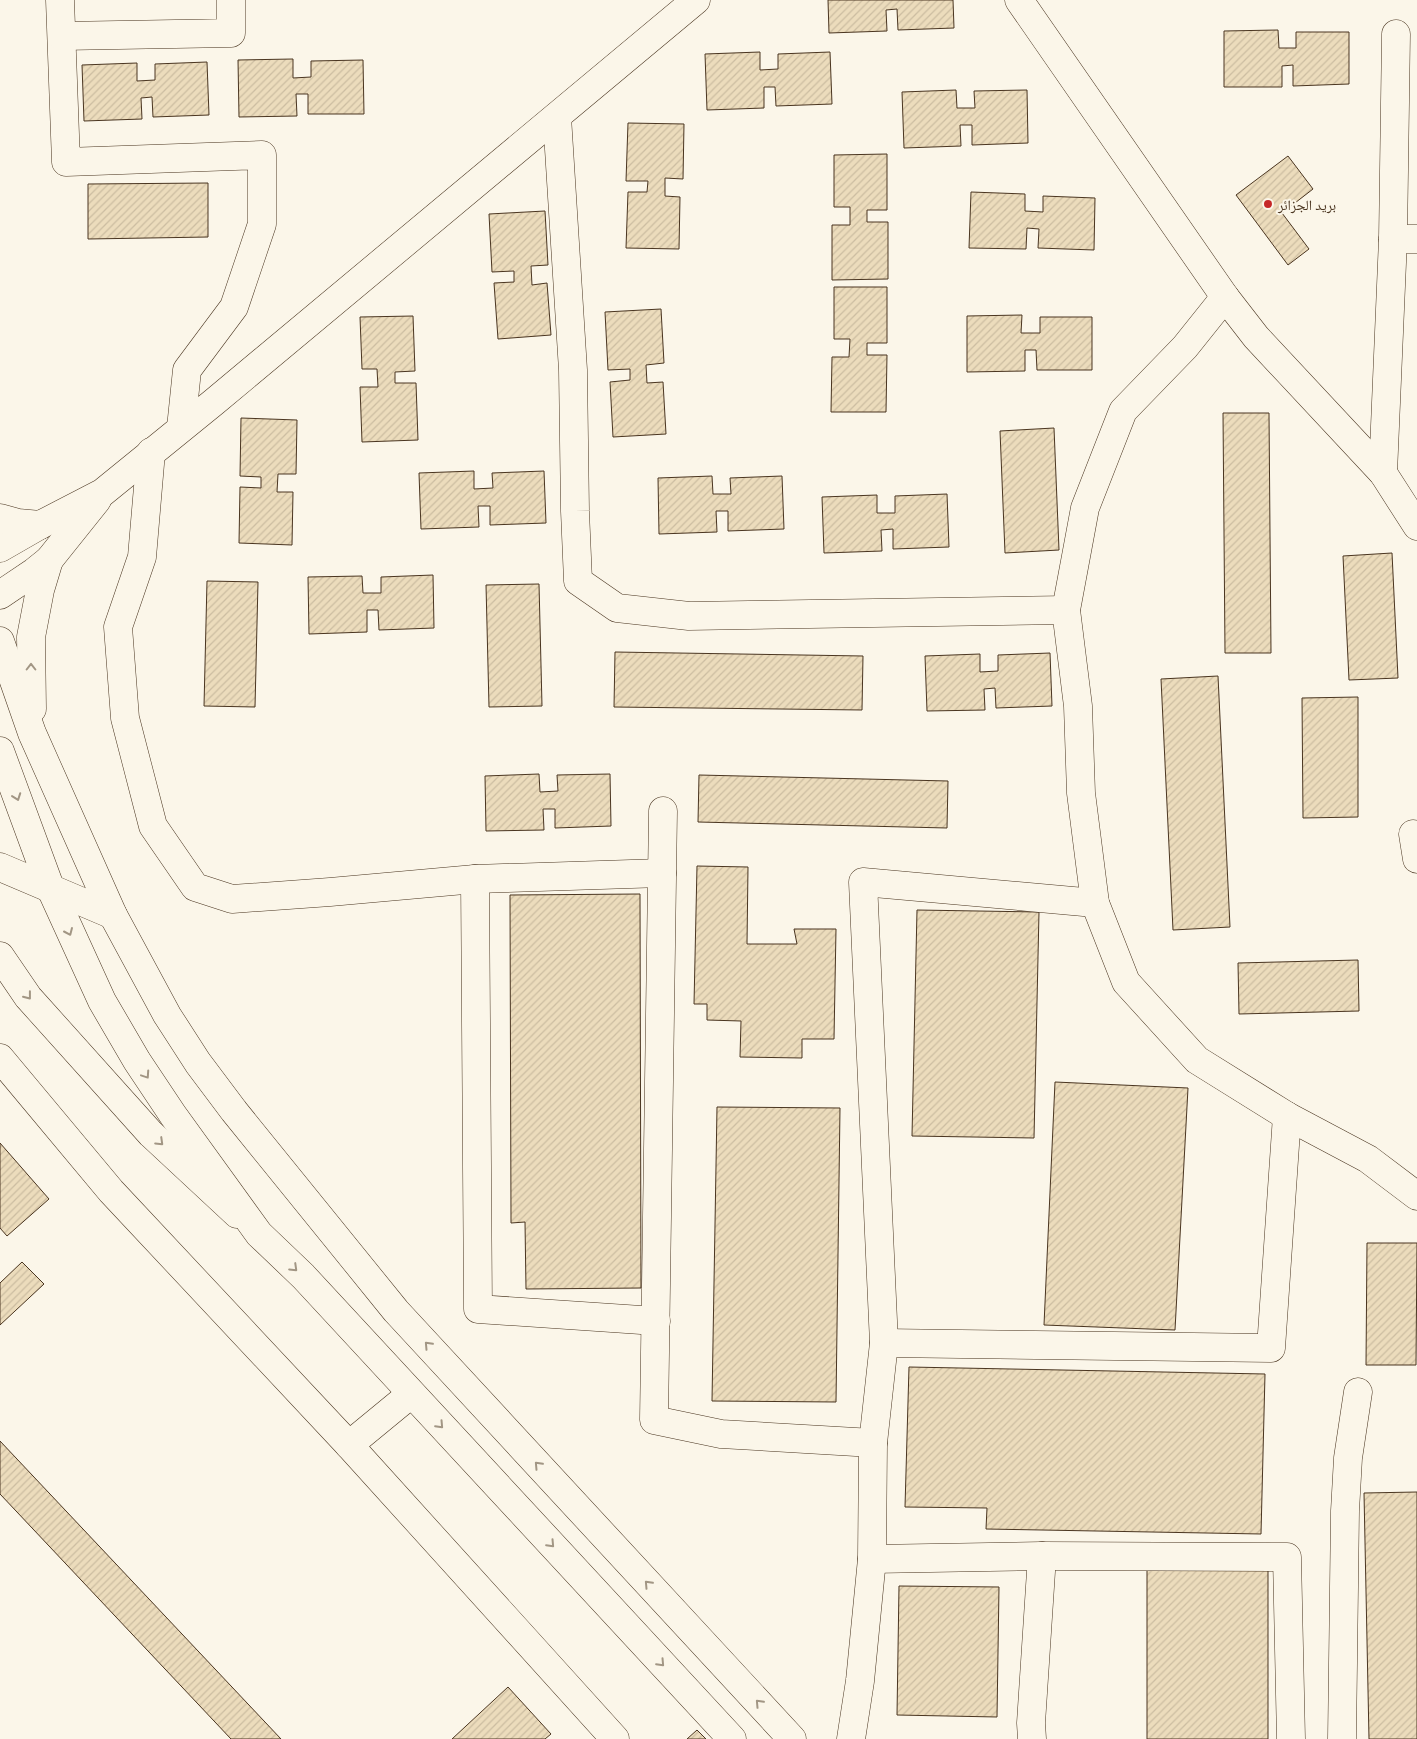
<svg xmlns="http://www.w3.org/2000/svg" width="1417" height="1739" font-family="'Exo 2','Noto Naskh Arabic',sans-serif">
<style>
.building{fill:url(#building-hatch);stroke:#4a3520}
.lines{fill:none;stroke-linecap:round;stroke-linejoin:round}
.minor-casing{stroke:#4a3520;stroke-width:29}
.tertiary-casing{stroke:#4a3520;stroke-width:29}
.secondary-casing{stroke:#4a3520;stroke-width:29}
.primary-casing{stroke:#4a3520;stroke-width:29}
.minor{stroke:#fbf6e9;stroke-width:28}
.tertiary{stroke:#fbf6e9;stroke-width:28}
.secondary{stroke:#fbf6e9;stroke-width:28}
.primary{stroke:#fbf6e9;stroke-width:28}
.oneway{stroke:#a29684}
.poi-dot{fill:#c62828;stroke:#fbf6e9;stroke-width:2}
.labels{text-anchor:middle;dominant-baseline:central;stroke-width:4;stroke-linejoin:round;paint-order:stroke}
.poi-label{font-size:14px;fill:#4a3520;stroke:#fbf6e9;text-anchor:start}
</style>
<defs>
<pattern id="building-hatch" width="6" height="6" patternUnits="userSpaceOnUse" patternTransform="scale(1.25)"><rect width="6" height="6" fill="#ecdcbc"/><path d="M-1 1l2-2M0 6l6-6M5 7l2-2" fill="none" stroke="#ccbda1"/></pattern>
</defs>
<rect width="100%" height="100%" fill="#fbf6e9"/>
<g class="building">
<path d="M828 0H953L954 28 898 30 897 9 886 10 887 31 829 33Z"/>
<path d="M1278 30 1279 48H1296V32H1349V84L1293 86V65L1282 66V87H1224V31Z"/>
<path d="M760 52V70L778 69V54L830 52 832 104 776 106 775 87H764V108L707 110 705 54Z"/>
<path d="M293 59V78L311 77V61L363 60 364 114H308V94H296L297 116 239 117 238 60Z"/>
<path d="M207 62 209 115 153 117 152 97 141 98 142 119 84 121 82 65 137 63V81L155 80V64Z"/>
<path d="M956 90 957 108H975L974 91 1027 90 1028 143 972 145V125H960L961 146 904 148 902 92Z"/>
<path d="M628 123 684 124 683 179 665 178V196L680 197 679 249 626 248 628 192H647L648 181H626Z"/>
<path d="M887 154V210H867V222H888V279L832 280V225H850V207H834V155Z"/>
<path d="M1288 156 1313 189 1282 213 1309 249 1288 265 1236 195Z"/>
<path d="M208 183V237L88 239V184Z"/>
<path d="M971 192 1025 194V211L1043 212V196L1095 198 1094 250 1038 248 1039 229 1027 228 1026 249 969 248Z"/>
<path d="M545 211 548 265 531 266 532 285 547 283 551 335 498 339 494 283 514 282V271L492 272 489 214Z"/>
<path d="M834 287H887V343H867V355H887L886 412H831L832 357H849L850 339H834Z"/>
<path d="M661 309 664 363 646 365 647 383 663 382 666 434 613 437 610 382 630 380V369L608 370 605 312Z"/>
<path d="M1022 315 1021 333H1040V317H1092V370H1037L1036 350H1025V371L967 372V316Z"/>
<path d="M413 316 415 371 395 372V383H416L418 440 362 442 360 387H378L377 369H362L360 317Z"/>
<path d="M1223 413H1269L1271 653H1225Z"/>
<path d="M241 418 297 420 296 474H278L277 492H293L292 545 239 543 240 487 261 488V477L240 476Z"/>
<path d="M1054 428 1059 550 1005 553 1000 431Z"/>
<path d="M474 471V489L493 488 492 473 544 471 546 523 490 525V506H478L479 527 421 529 419 473Z"/>
<path d="M712 476 713 494H731L730 478 782 476 784 529 728 531V511H716L717 532 659 534 658 478Z"/>
<path d="M947 494 949 547 893 549V529L881 530 882 551 824 553 822 497 877 495V513H895V496Z"/>
<path d="M1392 553 1398 678 1349 680 1343 556Z"/>
<path d="M433 575 434 628 379 630 378 610H367V632L309 634 308 577 362 576 363 593H381V577Z"/>
<path d="M207 581 258 582 255 707 204 706Z"/>
<path d="M539 584 542 706 489 707 486 585Z"/>
<path d="M615 652 863 656 862 710 614 707Z"/>
<path d="M1050 653 1052 706 996 708 995 688 984 689 985 710 927 711 925 656 980 654V672L998 671V655Z"/>
<path d="M1218 676 1230 927 1173 930 1161 679Z"/>
<path d="M1358 697V817L1303 818 1302 698Z"/>
<path d="M539 774 540 792 558 791 557 775 610 774 611 826 555 828V809H543L544 830 486 831 485 776Z"/>
<path d="M699 775 948 781 947 828 698 822Z"/>
<path d="M697 866 748 867 747 944H797L794 929H836L834 1039H802V1058L740 1057 741 1021 707 1020V1004H694Z"/>
<path d="M640 894 641 1288 526 1289 525 1222 511 1223 510 895Z"/>
<path d="M917 910 1039 912 1034 1138 912 1136Z"/>
<path d="M1358 960 1359 1011 1239 1014 1238 963Z"/>
<path d="M1055 1082 1188 1088 1175 1330 1044 1325Z"/>
<path d="M717 1107 840 1108 836 1402 712 1401Z"/>
<path d="M0 1143 49 1199 7 1236 0 1228Z"/>
<path d="M1367 1243H1417L1416 1365H1366Z"/>
<path d="M22 1262 44 1284 0 1325V1283Z"/>
<path d="M909 1367 1265 1374 1261 1534 986 1529 987 1508 905 1507Z"/>
<path d="M0 1441 281 1739H231L0 1494Z"/>
<path d="M1417 1492V1739H1369L1364 1493Z"/>
<path d="M1268 1568V1739H1147V1569Z"/>
<path d="M899 1586 999 1587 997 1717 897 1715Z"/>
<path d="M508 1687 551 1734 545 1739H452Z"/>
<path d="M697 1730 706 1739H687Z"/>
</g>
<g class="lines">
<defs>
<g id="minor">
<path d="M60 0 66 162 262 155V224L234 307 187 370 181 428"/>
<path d="M62 36 231 33V0"/>
<path d="M557 117 573 370 575 511 578 581 617 608 689 616 1066 610"/>
<path d="M1393 239H1417"/>
<path d="M1225 297 1185 347 1123 411 1085 508 1066 610 1078 706 1081 793 1095 903 1126 982 1197 1060 1287 1116 1368 1159 1417 1196"/>
<path d="M151 452 142 557 118 627 125 718 153 826 195 887 232 899 330 892 475 879 662 873"/>
<path d="M1383 473 1393 239 1396 34"/>
<path d="M663 811 654 1420 721 1434 873 1443"/>
<path d="M1413 834 1417 859"/>
<path d="M475 879 478 1309 656 1321"/>
<path d="M0 1058 111 1191 349 1445 615 1739"/>
<path d="M884 1343 1271 1348 1287 1116"/>
<path d="M349 1445 411 1394"/>
<path d="M872 1559 1042 1556 1287 1557 1291 1739"/>
<path d="M851 1739 860 1681 872 1559 873 1443 884 1343 863 882 1095 903"/>
<path d="M1032 1739 1031 1723 1042 1556"/>
<path d="M1342 1739 1345 1511 1348 1458 1358 1392"/>
</g>
<g id="tertiary">
<path d="M1019 0 1225 297 1256 337 1383 473 1417 526"/>
<path d="M0 548 40 525 102 493 214 402 696 0"/>
<path d="M0 595 34 572 49 560 97 500"/>
</g>
<g id="secondary">
<path d="M0 867 113 915"/>
<path d="M0 956 28 997 151 1134 237 1214"/>
</g>
<g id="primary">
<path d="M0 518 18 523 40 525"/>
<path d="M0 641 32 733 113 915 167 1015 198 1063 234 1111 396 1311 792 1739"/>
<path d="M32 709 31 637 40 590 49 560"/>
<path d="M0 751 50 887 102 1001 137 1061 173 1115 259 1234 303 1276 732 1739"/>
</g>
</defs>
<use href="#minor" class="minor-casing"/>
<use href="#tertiary" class="tertiary-casing"/>
<use href="#secondary" class="secondary-casing"/>
<use href="#primary" class="primary-casing"/>
<use href="#minor" class="minor"/>
<use href="#tertiary" class="tertiary"/>
<use href="#secondary" class="secondary"/>
<use href="#primary" class="primary"/>
</g>
<defs><path id="oneway-chevron" d="M-2-3.5L2.5 0L-2 3.5" fill="none" stroke-width="1.6" stroke-linecap="round" stroke-linejoin="round" transform="scale(1.25)"/></defs>
<g class="oneway">
<use href="#oneway-chevron" transform="translate(31 667) rotate(-90)"/>
<use href="#oneway-chevron" transform="translate(17 797) rotate(70)"/>
<use href="#oneway-chevron" transform="translate(69 932) rotate(66)"/>
<use href="#oneway-chevron" transform="translate(28 996) rotate(52)"/>
<use href="#oneway-chevron" transform="translate(146 1075) rotate(56)"/>
<use href="#oneway-chevron" transform="translate(160 1142) rotate(44)"/>
<use href="#oneway-chevron" transform="translate(294 1268) rotate(44)"/>
<use href="#oneway-chevron" transform="translate(428 1345) rotate(-133)"/>
<use href="#oneway-chevron" transform="translate(440 1425) rotate(47)"/>
<use href="#oneway-chevron" transform="translate(538 1465) rotate(-133)"/>
<use href="#oneway-chevron" transform="translate(551 1544) rotate(47)"/>
<use href="#oneway-chevron" transform="translate(648 1584) rotate(-133)"/>
<use href="#oneway-chevron" transform="translate(661 1663) rotate(47)"/>
<use href="#oneway-chevron" transform="translate(759 1703) rotate(-133)"/>
</g>
<circle class="poi-dot" cx="1268" cy="204" r="5"/>
<g class="labels">
<g class="poi-label">
<text x="1278" y="204">بريد الجزائر</text>
</g>
</g>
</svg>
